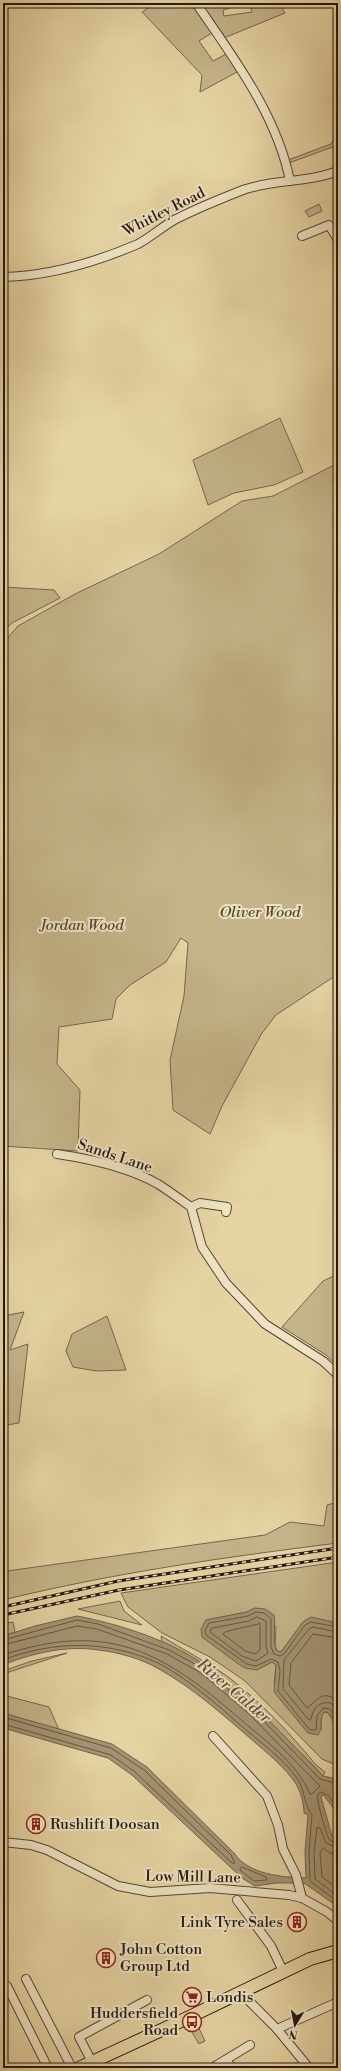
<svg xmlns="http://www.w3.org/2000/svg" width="341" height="2071" font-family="'Libre Bodoni',serif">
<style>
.green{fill:#c5b48a;stroke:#75664e}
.water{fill:#a49472;stroke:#71624c}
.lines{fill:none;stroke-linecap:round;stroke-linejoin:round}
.shore{stroke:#645642;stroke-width:1}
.minor-casing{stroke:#554636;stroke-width:10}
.highway-casing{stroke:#251712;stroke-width:14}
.minor{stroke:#efe3c3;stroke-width:8}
.highway{stroke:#e6d4a3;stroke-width:12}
.rail-casing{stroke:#251712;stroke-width:3}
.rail{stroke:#efe3c3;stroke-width:1.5;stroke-dasharray:4.5;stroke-linecap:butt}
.labels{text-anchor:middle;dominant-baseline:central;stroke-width:4;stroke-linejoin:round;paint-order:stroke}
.street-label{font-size:15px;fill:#251712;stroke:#efe3c3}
.park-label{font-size:15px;font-style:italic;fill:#554636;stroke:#efe3c3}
.poi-label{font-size:15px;fill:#251712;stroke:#efe3c3;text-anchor:start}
.water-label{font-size:16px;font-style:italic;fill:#584938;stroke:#efe3c3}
</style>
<rect width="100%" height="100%" fill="#e6d4a3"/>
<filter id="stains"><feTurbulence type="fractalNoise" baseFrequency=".005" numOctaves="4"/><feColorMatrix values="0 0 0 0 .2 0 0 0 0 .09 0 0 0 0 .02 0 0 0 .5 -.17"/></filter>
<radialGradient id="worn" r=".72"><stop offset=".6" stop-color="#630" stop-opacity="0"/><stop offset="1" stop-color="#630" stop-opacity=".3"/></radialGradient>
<g class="green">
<path d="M156 3H190L212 33 199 41 213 61 226 54 239 71 200 92 202 75 142 12Z"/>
<path d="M207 3H239L233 4V7L223 10 224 16 252 12 250 3H279L285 13 224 38 201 5Z"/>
<path d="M335 137 338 145 289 163 288 160 331 144Z"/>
<path d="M319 204 322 211 309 217 305 211Z"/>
<path d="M280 418 303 472 274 485 234 493 208 505 193 460Z"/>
<path d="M338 463V974L276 1015 262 1033 222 1106 210 1134 173 1110 170 1060 184 996 188 943 181 938 166 962 130 985 116 999 112 1019 59 1027 57 1064 80 1090 78 1151 3 1146V643L18 626 75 594 159 554 242 501 273 496Z"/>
<path d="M3 587 54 590 60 598 12 623 3 631Z"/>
<path d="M338 1274V1366L326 1355 282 1327 323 1281Z"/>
<path d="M24 1312 10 1350 28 1344 19 1423 7 1425 3 1487V1316Z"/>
<path d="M107 1316 126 1370 96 1371 73 1367 66 1351 72 1334Z"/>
<path d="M338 1502V1543C226 1557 113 1573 3 1600V1556L7 1571 265 1535 290 1522 324 1526 327 1505Z"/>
<path d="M338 1562V1623L310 1618 303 1622 281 1652 277 1651 275 1646 276 1627 255 1608 247 1612 206 1620 265 1666 272 1662 276 1665 274 1684 321 1731V1717L324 1712H327C340 1727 338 1746 338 1766L322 1759 245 1681 210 1657 162 1633 128 1607 121 1593Z"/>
<path d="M120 1601 124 1611 142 1625 78 1609Z"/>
<path d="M13 1622 15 1632 3 1636V1624Z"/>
<path d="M161 1636C183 1649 206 1662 227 1676 260 1701 290 1733 316 1765L325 1772 323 1776 303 1755 171 1646 162 1643Z"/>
<path d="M67 1653 3 1674V1671L32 1661Z"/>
<path d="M3 1695 49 1707 59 1730 3 1713Z"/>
<path d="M195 2020 205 2041 199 2044 187 2024Z"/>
</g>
<g class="water">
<path d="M255 1608 265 1609 274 1615C276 1626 272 1642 277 1651L281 1652 303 1622 311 1617 338 1623V1733L333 1718 327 1712H324C319 1719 323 1728 318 1735L308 1733 274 1692 276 1665 272 1662 257 1670 245 1668 237 1663 202 1637 201 1629 206 1620 247 1612Z"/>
<path d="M77 1616C119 1624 173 1641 207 1667 250 1698 286 1738 323 1776L338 1779V1815C334 1809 328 1800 323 1795L321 1797 332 1836 338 1839V1907L304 1883H276L255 1886 242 1878 132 1775 108 1758 3 1728V1713L112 1744 147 1767 234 1853C249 1875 282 1877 306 1878L305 1852 308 1815 304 1813C304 1804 301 1793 296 1784 285 1767 267 1753 251 1739 222 1714 193 1688 159 1669 142 1659 118 1652 98 1650 68 1645 32 1653 3 1665V1636L35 1626Z"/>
</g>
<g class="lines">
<g class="shore">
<path d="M257 1617 266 1621V1646L268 1653 256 1661 242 1656 210 1632 212 1628 249 1621Z"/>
<path d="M260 1624V1650L255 1654 245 1651 223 1634 225 1632Z"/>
<path d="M338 1627 311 1622 305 1625 284 1654 280 1656 274 1654 271 1647V1619L264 1613 256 1612 248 1616 209 1623 205 1630 206 1635 247 1664 256 1666 271 1659 278 1662 280 1671 278 1691 310 1730H316L317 1716 323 1708 330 1709 338 1721"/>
<path d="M338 1632 313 1627 309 1629 284 1660 283 1689 309 1720 311 1719C313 1708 319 1701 331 1703L338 1711"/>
<path d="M338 1638 313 1634 291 1663 289 1685 307 1708C317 1702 321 1688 338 1701"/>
<path d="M3 1640 77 1620 98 1624 169 1650 204 1669 252 1709 320 1779 331 1782 338 1783"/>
<path d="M3 1645 77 1626 97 1629 167 1654 201 1673 248 1713 320 1786 312 1794H310C297 1764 271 1745 247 1725 166 1654 112 1619 3 1655"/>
<path d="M3 1660C54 1640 110 1640 160 1664 188 1679 214 1702 238 1723 258 1741 284 1758 299 1781 304 1790 304 1802 309 1810 310 1812 311 1813 312 1815L309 1852 310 1881 338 1902"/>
<path d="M3 1717 111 1748 144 1770 231 1855 235 1863H232L135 1772 111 1755 3 1724"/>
<path d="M338 1808 333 1803 329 1796 321 1792 318 1794C316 1800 326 1834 329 1839 331 1842 335 1843 338 1843"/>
<path d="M338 1848 326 1843 320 1828 317 1827 314 1852 315 1879 338 1896"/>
<path d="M338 1854 330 1853 323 1848 320 1853 322 1877 338 1889"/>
<path d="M242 1867 266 1877 267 1880 254 1881 240 1870Z"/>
</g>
<defs>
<g id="minor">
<path d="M196 3C233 57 277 115 290 181"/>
<path d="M302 236 329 225 338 240"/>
<path d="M3 277C49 276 96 262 138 244 151 237 163 226 176 219 198 208 220 199 243 190 274 179 307 183 338 171"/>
<path d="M57 1154C91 1159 128 1167 158 1184 169 1191 180 1199 191 1207L202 1247 226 1283 265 1324 323 1361 338 1375"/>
<path d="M191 1207 200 1203 227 1207 226 1212"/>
<path d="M213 1736 267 1796 278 1825 283 1849 296 1875 302 1898"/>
<path d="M3 1842 31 1845 47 1850 118 1886 150 1892 210 1888 289 1895 302 1898 327 1912 338 1921"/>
<path d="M237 1900 271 1946 283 1971"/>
<path d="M26 1979 72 2068"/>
<path d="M7 1986 48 2068"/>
<path d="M240 1992 277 2029 309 2068"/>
<path d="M277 2029 338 2002"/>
<path d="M226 2060 232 2068"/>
<path d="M92 2062 79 2037 147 2000"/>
<path d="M212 2068 250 2045"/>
</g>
<path id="highway" d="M79 2068 181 2021 310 1959 338 1951"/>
</defs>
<use href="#minor" class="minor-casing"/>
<use href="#highway" class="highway-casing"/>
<use href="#minor" class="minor"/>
<use href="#highway" class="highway"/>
<defs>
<g id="rail">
<path d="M3 1607 118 1581 338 1548"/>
<path d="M3 1615 119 1590 338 1557"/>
</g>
</defs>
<use href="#rail" class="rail-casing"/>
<use href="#rail" class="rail"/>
</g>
<defs>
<symbol id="building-ring" viewBox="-11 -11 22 22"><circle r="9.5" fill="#efe3c3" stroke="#8f2418" stroke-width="1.5"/><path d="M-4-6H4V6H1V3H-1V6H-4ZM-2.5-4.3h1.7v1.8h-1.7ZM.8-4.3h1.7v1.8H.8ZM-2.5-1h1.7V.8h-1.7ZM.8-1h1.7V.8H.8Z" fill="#8f2418"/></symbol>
<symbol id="supermarket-ring" viewBox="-11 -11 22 22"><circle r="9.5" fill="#efe3c3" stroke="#8f2418" stroke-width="1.5"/><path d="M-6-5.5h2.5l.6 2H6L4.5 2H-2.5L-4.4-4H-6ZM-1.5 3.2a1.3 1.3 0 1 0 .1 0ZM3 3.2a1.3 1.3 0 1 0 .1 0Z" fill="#8f2418"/></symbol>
<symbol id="bus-ring" viewBox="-11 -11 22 22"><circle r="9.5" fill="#efe3c3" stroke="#8f2418" stroke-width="1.5"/><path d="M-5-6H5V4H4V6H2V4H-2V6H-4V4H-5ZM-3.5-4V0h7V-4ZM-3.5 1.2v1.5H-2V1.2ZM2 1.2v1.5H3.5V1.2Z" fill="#8f2418"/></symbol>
</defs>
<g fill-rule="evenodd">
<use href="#building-ring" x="25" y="1813" width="22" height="22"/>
<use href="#building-ring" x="286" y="1911" width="22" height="22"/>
<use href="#building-ring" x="95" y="1947" width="22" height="22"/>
<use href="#supermarket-ring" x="181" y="1986" width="22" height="22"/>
<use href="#bus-ring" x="181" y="2011" width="22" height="22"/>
</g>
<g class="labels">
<g class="street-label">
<text transform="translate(164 212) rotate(-27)">Whitley Road</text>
<text transform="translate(115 1156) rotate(18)">Sands Lane</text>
<text transform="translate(193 1877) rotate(1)">Low Mill Lane</text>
</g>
<g class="park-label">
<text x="260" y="912">Oliver Wood</text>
<text x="82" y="925">Jordan Wood</text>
</g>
<g class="poi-label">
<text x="50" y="1824">Rushlift Doosan</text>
<text x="283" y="1922" text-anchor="end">Link Tyre Sales</text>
<text x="120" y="1949">John Cotton<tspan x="120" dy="17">Group Ltd</tspan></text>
<text x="206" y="1997">Londis</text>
<text x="178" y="2013" text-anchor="end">Huddersfield<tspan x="178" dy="17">Road</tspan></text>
</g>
<g class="water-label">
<text transform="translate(234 1691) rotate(40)">River Calder</text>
</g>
</g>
<rect width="341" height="2071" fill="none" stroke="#e6d4a3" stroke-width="16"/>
<rect x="4" y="4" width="333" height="2063" fill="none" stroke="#251712" stroke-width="2"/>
<rect x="8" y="8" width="325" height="2055" fill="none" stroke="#251712"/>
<g transform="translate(295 2025) rotate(190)" stroke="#efe3c3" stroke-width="3" paint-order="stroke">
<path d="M0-3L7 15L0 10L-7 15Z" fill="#251712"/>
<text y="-6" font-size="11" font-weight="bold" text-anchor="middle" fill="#251712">N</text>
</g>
<rect width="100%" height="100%" filter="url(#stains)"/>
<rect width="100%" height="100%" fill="url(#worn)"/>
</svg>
